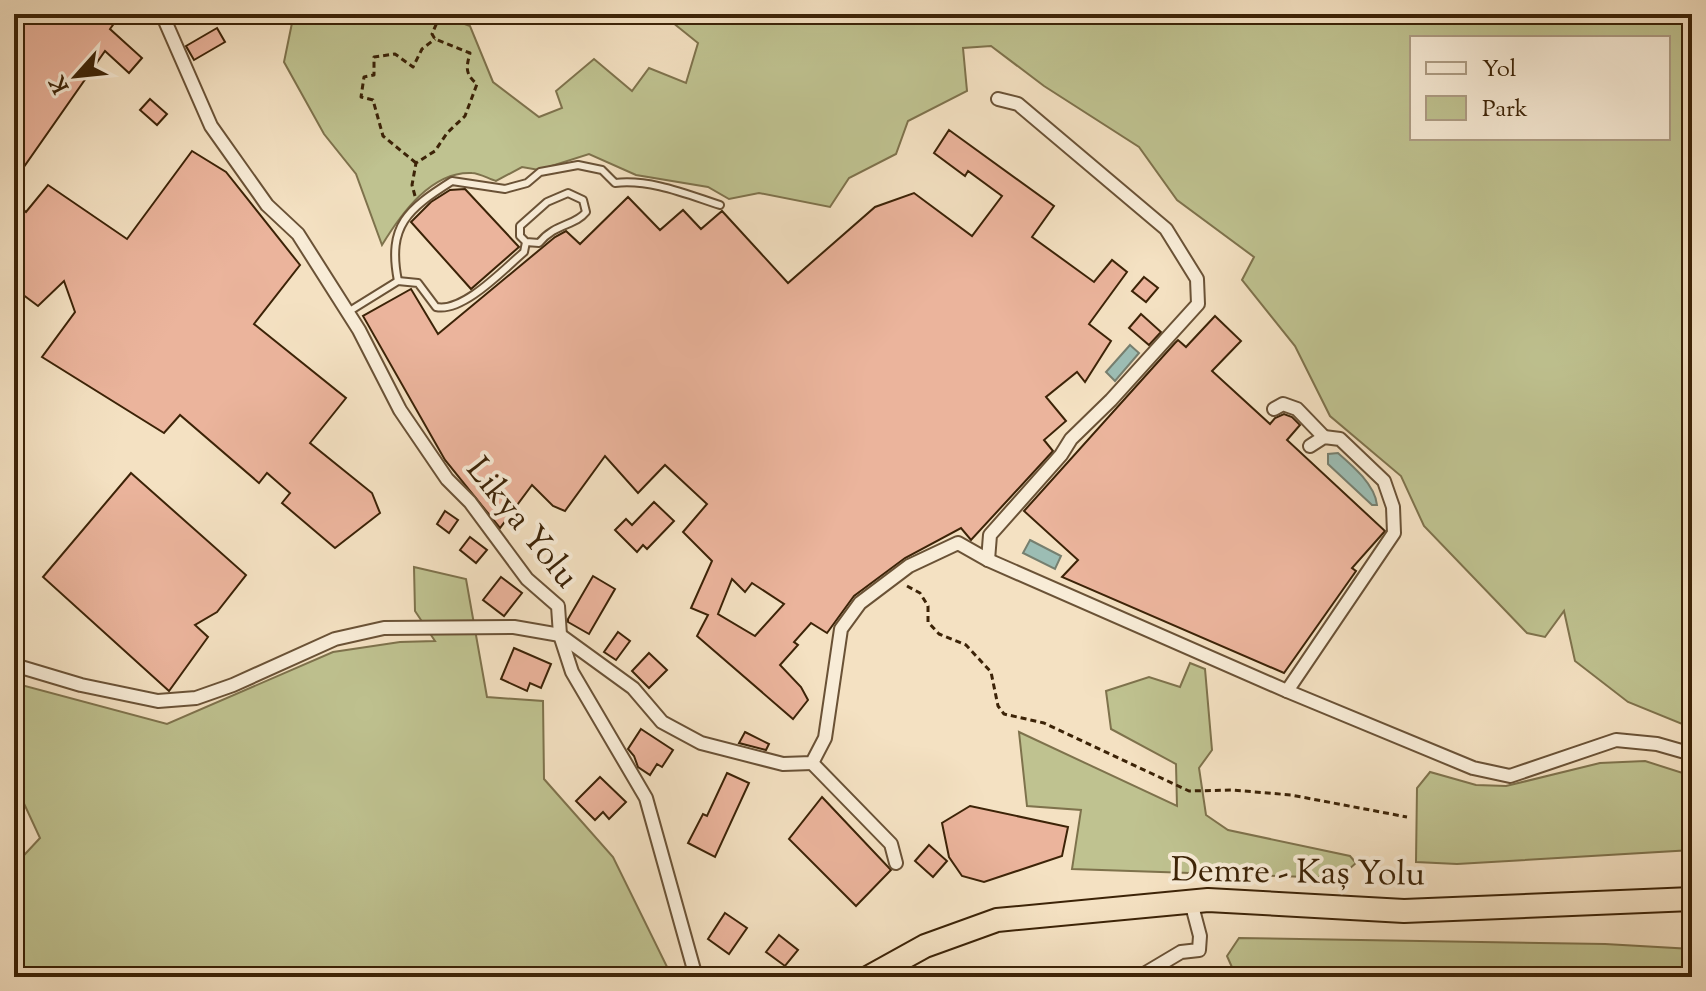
<svg xmlns="http://www.w3.org/2000/svg" width="1706" height="991" font-family="'Sorts Mill Goudy',serif">
<style>
.green{fill:#bfc290;stroke:#7e724c;stroke-width:2;fill-rule:evenodd}
.water{fill:#9cbdb4;stroke:#767f6f;stroke-width:2}
.building{fill:#ebb49c;stroke:#3c2307;stroke-width:2;fill-rule:evenodd}
.lines{fill:none;stroke-linecap:round;stroke-linejoin:round}
.service-casing{stroke:#6a5236;stroke-width:10}
.minor-casing{stroke:#6a5236;stroke-width:16}
.trunk-casing{stroke:#3c2307;stroke-width:26}
.path{stroke:#3c2307;stroke-width:3;stroke-dasharray:6 4;stroke-linecap:butt}
.service{stroke:#f8ecd7;stroke-width:6}
.minor{stroke:#f8ecd7;stroke-width:12}
.trunk{stroke:#f4e1c2;stroke-width:22}
.labels{text-anchor:middle;dominant-baseline:central;stroke-width:8;stroke-linejoin:round;paint-order:stroke}
.street-label{font-size:34px;fill:#3c2307;stroke:#f8ecd7}
</style>
<rect width="100%" height="100%" fill="#f4e1c2"/>
<filter id="stains"><feTurbulence type="fractalNoise" baseFrequency=".0025" numOctaves="4"/><feColorMatrix values="0 0 0 0 .2 0 0 0 0 .09 0 0 0 0 .02 0 0 0 .5 -.17"/></filter>
<radialGradient id="worn" r=".72"><stop offset=".6" stop-color="#630" stop-opacity="0"/><stop offset="1" stop-color="#630" stop-opacity=".3"/></radialGradient>
<g class="green">
<path d="M298 14H438L470 26 493 82 539 117 562 108 556 91 594 59 632 91 649 68 686 83 698 43 662 14H1692V728L1628 702 1575 661 1564 611 1545 637 1527 633 1424 526 1401 476 1330 416 1295 346 1242 280 1254 257 1177 200 1139 147 1044 86 991 46 963 48 967 91 908 121 896 154 849 178 830 207 759 193 729 199 708 187 636 175 589 154 539 170 522 167 496 181C489 179 479 173 472 173 431 171 401 214 382 245L356 174 324 134 284 62 292 23ZM1412 38H1668V138H1412Z"/>
<path d="M414 567 466 579 487 697 543 701 544 779 613 857 672 977H14V866L40 838 14 782V683L167 724 333 652 400 642 435 641 415 611Z"/>
<path d="M1190 663 1205 669 1212 750 1199 768 1206 815 1228 830 1350 856 1356 863 1339 878 1072 869 1081 810 1027 806 1019 732 1177 806 1176 764 1111 729 1106 691 1149 677 1180 687Z"/>
<path d="M1645 761 1692 776V850L1457 864 1416 862 1417 788 1430 772 1476 785 1506 786 1600 763Z"/>
<path d="M1239 938 1605 944 1692 949V977H1233L1235 974 1227 956Z"/>
</g>
<g class="water">
<path d="M1130 345 1139 353 1115 381 1106 372Z"/>
<path d="M1338 453C1353 466 1375 485 1377 505H1372L1328 464V454Z"/>
<path d="M1030 540 1061 556 1055 569 1023 553Z"/>
</g>
<g class="building">
<path d="M14 14H108L115 22 110 29 142 58 129 73 105 51 14 181Z"/>
<path d="M217 28 225 42 194 60 186 46Z"/>
<path d="M150 99 167 114 157 125 140 110Z"/>
<path d="M949 130 1054 206 1032 237 1094 282 1112 260 1127 272 1089 324 1111 341 1085 382 1077 372 1046 397 1066 421 1044 440 1053 451 971 540 961 528 905 558 854 596 827 633 811 623 794 642 798 645 780 665 801 687 808 700 793 719 697 636 708 615 691 608 712 561 683 532 707 504 665 465 638 493 605 456 565 511 553 506 532 485 500 528 445 460 363 316 411 289 438 334 555 237 566 231 580 244 628 197 660 230 683 210 701 229 722 211 788 283 875 207 914 193 972 236 1002 196 968 171 965 176 934 153ZM732 579 745 592 752 583 784 604 755 636 718 614Z"/>
<path d="M192 151 226 172 300 265 254 324 346 398 310 443 372 493 380 513 335 548 282 503 290 493 267 473 259 483 180 415 164 433 42 357 75 312 64 281 38 306 14 288V201L26 212 48 185 127 239Z"/>
<path d="M465 189 519 247 471 289 411 222 431 202 450 190Z"/>
<path d="M1144 277 1158 288 1146 302 1132 291Z"/>
<path d="M1141 314 1161 332 1149 345 1129 328Z"/>
<path d="M1215 316 1241 341 1212 371 1270 424 1275 418 1284 414 1292 417 1300 425 1287 440 1385 531 1352 568 1356 571 1284 673 1062 577 1078 560 1024 511 1175 343 1178 340 1186 347Z"/>
<path d="M131 473 246 575 217 612 195 625 208 637 169 691 43 577Z"/>
<path d="M654 502 674 521 647 549 643 545 637 552 615 530 626 519 632 525Z"/>
<path d="M445 511 458 520 449 533 437 524Z"/>
<path d="M470 537 487 550 476 563 460 550Z"/>
<path d="M593 576 615 589 589 634 568 622V619Z"/>
<path d="M501 577 522 593 504 616 483 600Z"/>
<path d="M618 632 630 641 616 660 604 652Z"/>
<path d="M514 648 551 664 541 688 530 683 527 691 501 679Z"/>
<path d="M649 653 667 670 649 688 632 671Z"/>
<path d="M641 729 673 750 662 767 657 764 650 775 638 767 634 756 628 749Z"/>
<path d="M745 732 769 744 766 750 739 743Z"/>
<path d="M727 773 749 783 715 857 688 843 703 814 707 816Z"/>
<path d="M600 777 626 802 609 819 603 812 595 820 576 801Z"/>
<path d="M822 797 891 870 856 906 789 839Z"/>
<path d="M970 806 1068 827 1062 856 984 882 962 876 949 857 942 823Z"/>
<path d="M929 845 947 861 933 877 915 861Z"/>
<path d="M725 913 747 928 729 954 708 939Z"/>
<path d="M779 935 798 950 785 966 766 952Z"/>
</g>
<g class="lines">
<defs>
<g id="service">
<path d="M398 281C387 225 408 209 452 181L505 189 527 183 540 172 578 165 602 170 615 183C651 179 686 194 720 205"/>
<path d="M348 312 398 281 418 283 436 307C463 313 504 269 524 252L526 242 520 236V226L547 202 568 193 583 200 586 212C575 226 555 223 539 243L526 242"/>
</g>
<g id="minor">
<path d="M162 14 211 126 267 205 298 234 359 330 400 410 447 479 470 502 527 579 558 606 560 635 572 672 646 798 696 977"/>
<path d="M1274 409 1283 404 1297 409 1324 437"/>
<path d="M988 560 990 535 1061 455 1071 439 1111 400 1198 304 1197 279 1166 229 1018 104 998 99"/>
<path d="M14 665 81 685 158 701 196 698 233 685 335 639 384 628 514 627 560 635 633 688 662 722 701 743 783 764 812 763 825 738 841 629 860 603 909 566 958 543 988 560 1287 691 1473 768 1510 776 1616 740 1657 744 1692 754"/>
<path d="M1287 691 1394 533 1393 507 1384 481 1340 439 1324 437 1310 446"/>
<path d="M812 763 891 844 896 863"/>
<path d="M1139 977 1181 952 1199 950 1200 936 1191 902"/>
</g>
<path id="trunk" d="M869 977 925 946 997 920 1208 900 1404 911 1692 899"/>
</defs>
<use href="#service" class="service-casing"/>
<use href="#minor" class="minor-casing"/>
<use href="#trunk" class="trunk-casing"/>
<g class="path">
<path d="M416 163 383 136 373 100 361 97 364 77 374 75V57L395 54 413 67 422 49 435 39"/>
<path d="M415 196 412 185 416 163 435 151 447 133 465 116 477 84C465 74 466 68 470 53L435 39 432 34 438 20"/>
<path d="M907 586 920 593 928 606V622L939 634 966 645 991 672 998 706 1004 714 1044 723 1189 791 1232 790 1291 795 1407 817"/>
</g>
<use href="#service" class="service"/>
<use href="#minor" class="minor"/>
<use href="#trunk" class="trunk"/>
</g>
<g class="labels">
<g class="street-label">
<text transform="translate(521 524) rotate(51)">Likya Yolu</text>
<text transform="translate(1298 874) rotate(1)">Demre - Kaş Yolu</text>
</g>
</g>
<rect width="1706" height="991" fill="none" stroke="#f4e1c2" stroke-width="48"/>
<rect x="16" y="16" width="1674" height="959" fill="none" stroke="#3c2307" stroke-width="4"/>
<rect x="24" y="24" width="1658" height="943" fill="none" stroke="#3c2307" stroke-width="2"/>
<rect x="1410" y="36" width="260" height="104" fill="#f8ecd7" stroke="#ad9c84" stroke-width="2"/>
<rect x="1426" y="62" width="40" height="12" fill="#f8ecd7" stroke="#ad9c84" stroke-width="2"/>
<text x="1482" y="76" font-size="24" fill="#3c2307">Yol</text>
<rect x="1426" y="96" width="40" height="24" fill="#bfc290" stroke="#ad9c84" stroke-width="2"/>
<text x="1482" y="116" font-size="24" fill="#3c2307">Park</text>
<g transform="translate(76 76) rotate(243)" stroke="#f8ecd7" stroke-width="6" paint-order="stroke">
<path d="M0-6L14 30L0 20L-14 30Z" fill="#3c2307"/>
<text y="-12" font-size="22" font-weight="bold" text-anchor="middle" fill="#3c2307">K</text>
</g>
<rect width="100%" height="100%" filter="url(#stains)"/>
<rect width="100%" height="100%" fill="url(#worn)"/>
</svg>
